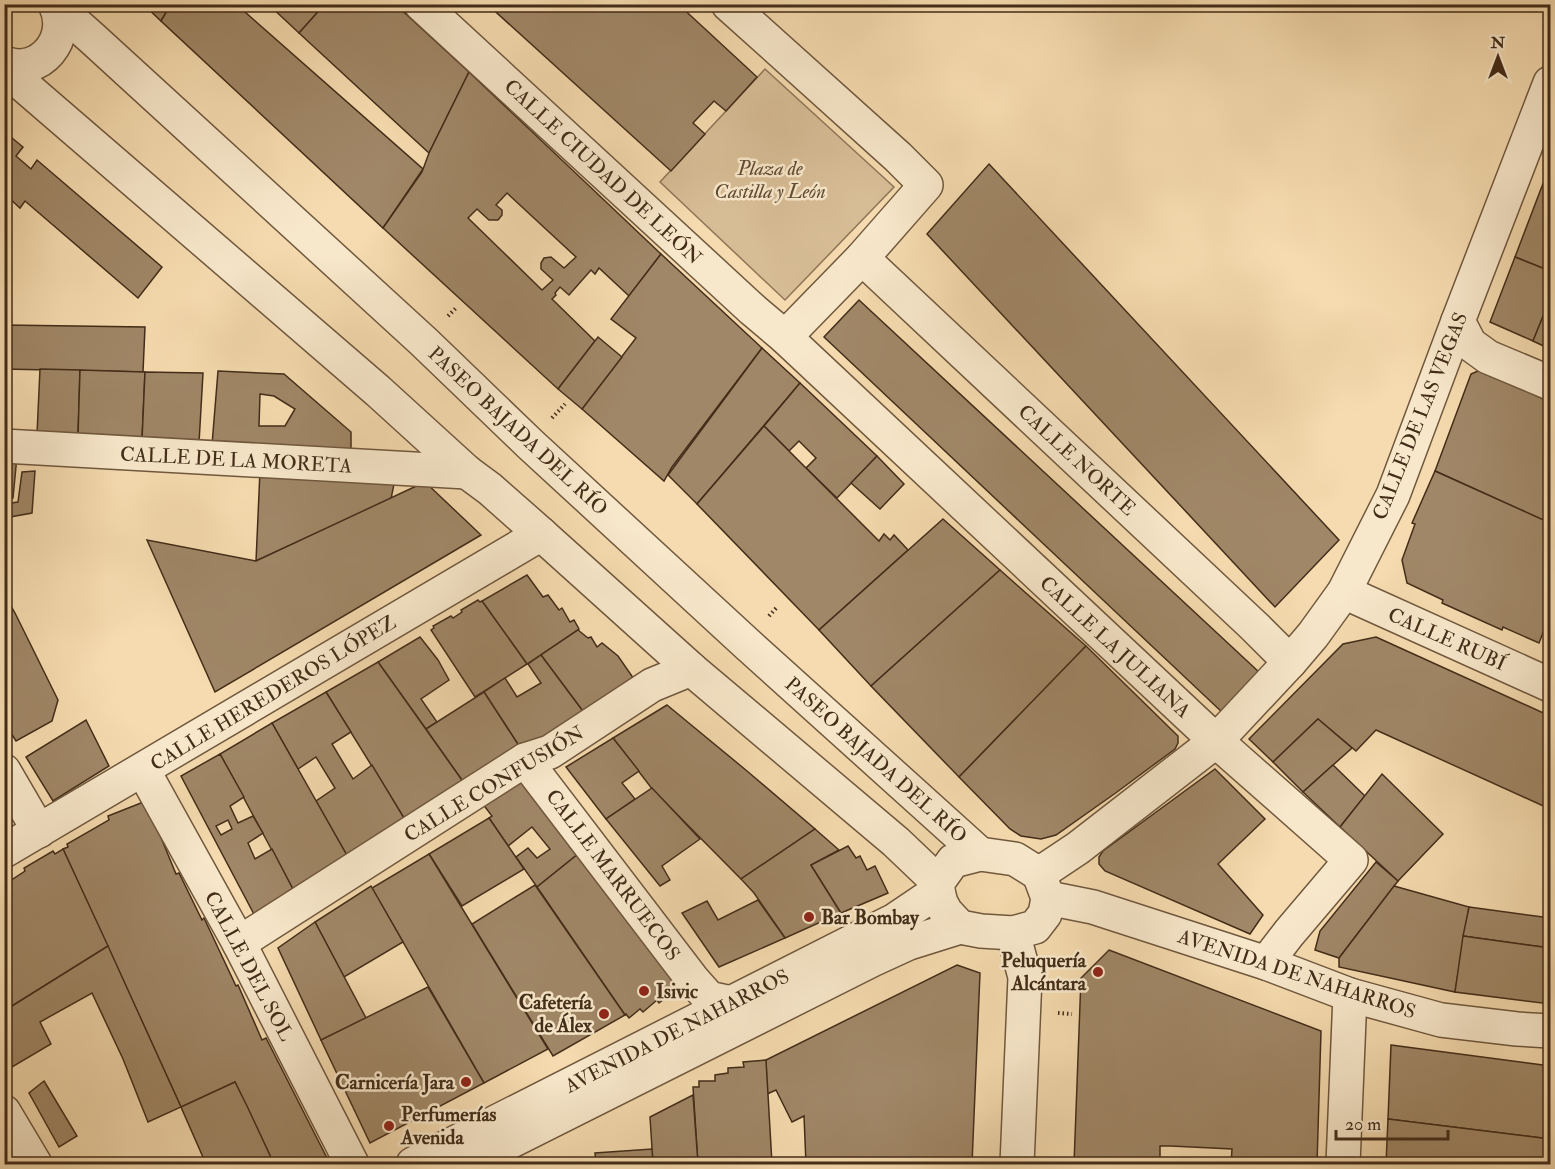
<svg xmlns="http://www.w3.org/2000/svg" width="1555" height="1169" font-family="'IM FELL Double Pica',serif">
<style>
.green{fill:#d7bd96;stroke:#8d7558;stroke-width:1.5}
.building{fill:#a08767;stroke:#432d19;stroke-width:1.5;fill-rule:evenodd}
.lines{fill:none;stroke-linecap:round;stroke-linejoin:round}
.street-casing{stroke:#70583e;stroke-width:36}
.path{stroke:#432d19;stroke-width:4;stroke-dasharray:1.5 3;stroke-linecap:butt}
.street{stroke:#f8e8cb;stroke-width:33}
.poi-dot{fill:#8f2418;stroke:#f8e8cb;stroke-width:2}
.labels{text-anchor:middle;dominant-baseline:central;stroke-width:5;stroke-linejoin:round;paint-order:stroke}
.park-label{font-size:20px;font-style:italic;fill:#614a32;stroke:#f8e8cb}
.street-label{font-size:20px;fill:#432d19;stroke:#f8e8cb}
.poi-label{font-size:20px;font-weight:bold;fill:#432d19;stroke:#f8e8cb;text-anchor:start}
</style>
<rect width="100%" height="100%" fill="#f5dbaf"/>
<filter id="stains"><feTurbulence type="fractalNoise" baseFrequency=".00333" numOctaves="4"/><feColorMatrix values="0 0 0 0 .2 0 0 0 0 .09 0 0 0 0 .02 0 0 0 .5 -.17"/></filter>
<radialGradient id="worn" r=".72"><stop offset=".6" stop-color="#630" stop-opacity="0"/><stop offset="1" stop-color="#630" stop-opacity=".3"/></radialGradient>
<path class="green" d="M765 69 894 187 785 300 660 182Z"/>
<g class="building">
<path d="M143 4H171L161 21Z"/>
<path d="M171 4H236L423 169 383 228 161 21Z"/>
<path d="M268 4H325L299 33Z"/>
<path d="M325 4H395L469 72 429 153 299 33Z"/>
<path d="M487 4H678L757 77 726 111 714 101 693 123 705 134 671 171Z"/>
<path d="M469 72 661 254 629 296 599 268 595 274 591 270 569 295 560 287 555 293 556 295 552 299 595 341 558 389 383 228 422 172 429 153ZM507 193 576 257 564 268 551 257 544 258 541 263V269L553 280 542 290 468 218 477 209 489 220H498L502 215V210L496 205Z"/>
<path d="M6 133 23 147 16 156 31 169 37 160 162 267 138 298 25 201 20 208 7 196 4 200Z"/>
<path d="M989 164 1339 540 1275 607 927 234Z"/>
<path d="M1544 181 1550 183V271L1515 257Z"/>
<path d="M661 254 762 348 672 467 664 481 582 409 636 338 611 319Z"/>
<path d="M1515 257 1550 271V299L1533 341 1490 322Z"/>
<path d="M1550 299V349L1533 341Z"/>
<path d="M859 300 1260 673 1224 714 824 337Z"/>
<path d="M4 325 145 327 143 372 4 369Z"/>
<path d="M598 337 622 357 582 409 558 389Z"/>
<path d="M762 348 800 383 697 504 668 475Z"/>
<path d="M40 369 80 370 78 436 37 434Z"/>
<path d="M80 370 145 372 142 440 78 436Z"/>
<path d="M1480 370 1550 402V523L1435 471 1471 374Z"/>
<path d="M218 371 284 374 351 432V451L212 445ZM260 394 274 396 295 409 285 426H259Z"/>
<path d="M145 372 203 373 199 443 142 440Z"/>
<path d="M800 383 877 456 837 498 806 468 816 458 799 441 789 451 764 426Z"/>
<path d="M764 426 879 541 884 534 890 540 894 535 908 550 819 630 697 504Z"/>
<path d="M4 455 17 456 13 498 4 497Z"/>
<path d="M877 456 904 484 880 509 851 483Z"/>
<path d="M35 471 32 513 4 518V504L18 502 22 472Z"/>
<path d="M260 471 395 479 391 499 256 561Z"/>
<path d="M1435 471 1550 523V615L1539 643 1503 627 1502 630 1442 603 1443 600 1407 583 1402 560 1415 524 1412 523Z"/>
<path d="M425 482 481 535 215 692 147 540 256 561Z"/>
<path d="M943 519 1000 570 871 686 819 630Z"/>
<path d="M1000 570 1086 646 959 777 871 686Z"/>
<path d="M527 575 543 597 548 595 559 610 562 608 570 622 574 620 579 629 527 664 482 601Z"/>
<path d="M4 594 15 613 58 700 52 721 16 741 4 722Z"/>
<path d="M478 600 480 602 482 601 527 664 475 697 431 630 434 628 433 626 451 616 453 618 462 612 461 610Z"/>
<path d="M578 630 588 638 591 637 597 647 602 643 618 656 634 679 585 714 541 655Z"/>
<path d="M420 637 438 660 449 680 421 699 437 722 426 729 378 662Z"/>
<path d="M1376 637 1550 716V809L1376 730 1356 751 1318 719 1273 762 1249 739 1343 644Z"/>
<path d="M1086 646 1178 736V743L1175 749 1117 792 1056 835 1041 839 1021 836 1010 829 959 777Z"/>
<path d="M541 655 585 714 523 752 484 692 505 678 517 697 541 683 528 664Z"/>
<path d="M378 662 467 787 407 823 326 692Z"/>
<path d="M326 692 351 732 332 744 353 779 372 765 407 823 349 859 316 801 335 788 316 757 298 769 272 723Z"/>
<path d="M484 692 523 752 467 787 426 729Z"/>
<path d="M667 705 747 771 815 829 741 879 653 790 613 738Z"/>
<path d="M1318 719 1352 748 1303 792 1273 762Z"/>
<path d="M86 720 109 766 53 801 26 757Z"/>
<path d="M272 723 349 859 295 893 220 754Z"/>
<path d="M613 738 639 771 622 783 635 799 606 819 566 767Z"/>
<path d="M220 754 244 797 230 806 238 823 253 816 263 833 248 843 255 859 272 849 295 893 256 918 181 776ZM228 820 232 829 221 835 216 826Z"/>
<path d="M1333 765 1365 796 1340 827 1303 792Z"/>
<path d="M1215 769 1265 819 1218 864 1263 915 1250 934 1105 871 1099 864V857L1103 851Z"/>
<path d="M517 773 578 854 537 887 516 857 528 848 537 858 550 849 532 827 508 846 489 818 492 816 479 799Z"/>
<path d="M1382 774 1443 834 1398 881 1340 827Z"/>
<path d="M652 788 700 839 662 866 670 880 660 886 606 819Z"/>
<path d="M146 801 176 874 179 873 202 920 204 918 236 986 238 985 262 1040 266 1038 330 1164H274L235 1082 181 1107 63 849 68 847 67 844 109 820 108 816Z"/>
<path d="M489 818 524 869 462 906 429 854Z"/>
<path d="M815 829 839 850 811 865 841 913 785 938 754 893 741 879Z"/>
<path d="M848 846 856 858 860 856 867 870 875 866 888 893 841 913 811 865Z"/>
<path d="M63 849 108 946 4 1011V885L25 871 24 868 53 851 55 854Z"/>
<path d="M429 854 548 1049 484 1083 372 888Z"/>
<path d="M578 854 679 987 659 1003 657 1000 643 1012 640 1009 629 1018 626 1014 625 1015 537 887Z"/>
<path d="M1376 862 1398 881 1339 958 1315 950 1320 931Z"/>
<path d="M535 885 625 1015 553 1056 472 924Z"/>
<path d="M371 886 403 942 344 977 315 922Z"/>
<path d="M1394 886 1469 907 1455 992 1339 967V958Z"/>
<path d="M758 900 785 938 719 967 682 913 707 901 718 920Z"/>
<path d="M1469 907 1550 918V948L1463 936Z"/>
<path d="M315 922 366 1018 321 1040 278 948Z"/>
<path d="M1463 936 1550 948V1004L1455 992Z"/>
<path d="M108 946 181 1107 148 1122 123 1059 92 993 40 1022 51 1044 12 1067 4 1052V1011Z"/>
<path d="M1109 950 1321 1031 1317 1164H1231L1232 1149 1171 1146H1160V1164H1074L1081 978Z"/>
<path d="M957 965 980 973 972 1164H806L804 1116 792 1122 776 1090 767 1094 766 1060Z"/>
<path d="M428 987 484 1083 370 1143 321 1040Z"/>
<path d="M1391 1045 1550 1066V1139L1388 1119Z"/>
<path d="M766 1060 772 1164H698L693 1087H699V1081H715V1075L728 1073V1068L744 1067 743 1062Z"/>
<path d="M44 1081 77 1136 59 1147 29 1093Z"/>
<path d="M235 1082 247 1106 274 1164H206L181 1107Z"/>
<path d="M693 1095 698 1164H653L650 1117Z"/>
<path d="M1388 1119 1550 1139V1164H1386Z"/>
<path d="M652 1149 653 1164H596L595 1153Z"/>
</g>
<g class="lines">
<defs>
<g id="street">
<path d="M421 4 753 310 785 337 1216 741 1351 860 1289 933 1266 963"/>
<path d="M728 4 898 157 926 185 862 258 785 337"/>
<path d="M57 7 93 39 424 342 530 444 746 643 980 854"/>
<path d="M4 63C40 77 72 38 55 4"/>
<path d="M10 65 21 83 378 391 467 472 490 489 541 534 691 669 896 842 938 882"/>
<path d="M862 258 1255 627 1290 662"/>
<path d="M1458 321 1470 344 1488 357 1550 383"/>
<path d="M4 446 467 472"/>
<path d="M1344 592 1550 685"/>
<path d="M525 760 693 980 709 998 732 1003"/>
<path d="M143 770 239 943 352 1164"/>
<path d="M4 771 39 831"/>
<path d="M4 851 541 534"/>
<path d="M980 854 1015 859 1039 874 1048 898 1045 914 1035 927 1013 933 981 931 960 927 946 912 941 903 938 891V882L953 861Z"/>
<path d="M1039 874 1078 848 1216 741 1290 662 1313 635 1344 592 1393 495 1458 321 1550 83"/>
<path d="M1048 898 1093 907 1266 963 1350 995 1441 1020 1517 1029 1550 1031"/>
<path d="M1013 933 1025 977 1017 1164"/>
<path d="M239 943 525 760 550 752 652 685 691 669"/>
<path d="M4 1112 35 1164"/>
<path d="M413 1164 869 933 895 920 938 891"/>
<path d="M466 1164 872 960 909 943 960 927"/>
<path d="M1343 1164 1350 995"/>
</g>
</defs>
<use href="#street" class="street-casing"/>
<g class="path">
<path d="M448 316 457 307"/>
<path d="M552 418 565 404"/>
<path d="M769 616 778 606"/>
<path d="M1058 1013 1072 1014"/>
</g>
<use href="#street" class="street"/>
</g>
<g class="poi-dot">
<circle cx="809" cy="917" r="6"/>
<circle cx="1098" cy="972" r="6"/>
<circle cx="644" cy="991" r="6"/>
<circle cx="604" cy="1014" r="6"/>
<circle cx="466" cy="1082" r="6"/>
<circle cx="389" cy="1126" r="6"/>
</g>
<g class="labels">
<g class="park-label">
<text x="770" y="168">Plaza de<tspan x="770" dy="23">Castilla y León</tspan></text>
</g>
<g class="street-label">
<text transform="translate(603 172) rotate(43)">CALLE CIUDAD DE LEÓN</text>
<text transform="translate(1420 416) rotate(-68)">CALLE DE LAS VEGAS</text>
<text transform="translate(518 431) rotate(43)">PASEO BAJADA DEL RÍO</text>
<text transform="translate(236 460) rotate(3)">CALLE DE LA MORETA</text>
<text transform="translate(1077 460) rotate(43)">CALLE NORTE</text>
<text transform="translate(1447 639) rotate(24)">CALLE RUBÍ</text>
<text transform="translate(1115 647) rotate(43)">CALLE LA JULIANA</text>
<text transform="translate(273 693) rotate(-31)">CALLE HEREDEROS LÓPEZ</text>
<text transform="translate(876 760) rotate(42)">PASEO BAJADA DEL RÍO</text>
<text transform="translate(494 784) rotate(-31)">CALLE CONFUSIÓN</text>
<text transform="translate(613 875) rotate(53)">CALLE MARRUECOS</text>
<text transform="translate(249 966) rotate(62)">CALLE DEL SOL</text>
<text transform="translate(1297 974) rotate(18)">AVENIDA DE NAHARROS</text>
<text transform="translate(677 1031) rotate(-27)">AVENIDA DE NAHARROS</text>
</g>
<g class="poi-label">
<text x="821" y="917">Bar Bombay</text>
<text x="1086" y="960" text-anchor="end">Peluquería<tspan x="1086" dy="23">Alcántara</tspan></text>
<text x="656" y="991">Isivic</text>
<text x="592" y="1002" text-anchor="end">Cafetería<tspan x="592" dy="23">de Álex</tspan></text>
<text x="454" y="1082" text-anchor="end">Carnicería Jara</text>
<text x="401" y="1114">Perfumerías<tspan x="401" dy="23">Avenida</tspan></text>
</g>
</g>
<rect width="1555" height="1169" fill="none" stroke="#f5dbaf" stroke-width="24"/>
<rect x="6" y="6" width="1543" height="1157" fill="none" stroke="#432d19" stroke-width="3"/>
<rect x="12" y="12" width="1531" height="1145" fill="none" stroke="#432d19" stroke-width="1.5"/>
<g transform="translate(1498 57)" stroke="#f8e8cb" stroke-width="4.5" paint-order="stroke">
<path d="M0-4.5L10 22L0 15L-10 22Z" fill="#432d19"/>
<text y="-9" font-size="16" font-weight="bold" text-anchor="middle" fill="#432d19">N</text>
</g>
<path d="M1336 1130v9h112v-9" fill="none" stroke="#432d19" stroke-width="3"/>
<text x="1345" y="1130" font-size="18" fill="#432d19" stroke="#f8e8cb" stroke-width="4.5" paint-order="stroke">20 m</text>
<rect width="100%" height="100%" filter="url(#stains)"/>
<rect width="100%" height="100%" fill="url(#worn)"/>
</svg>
